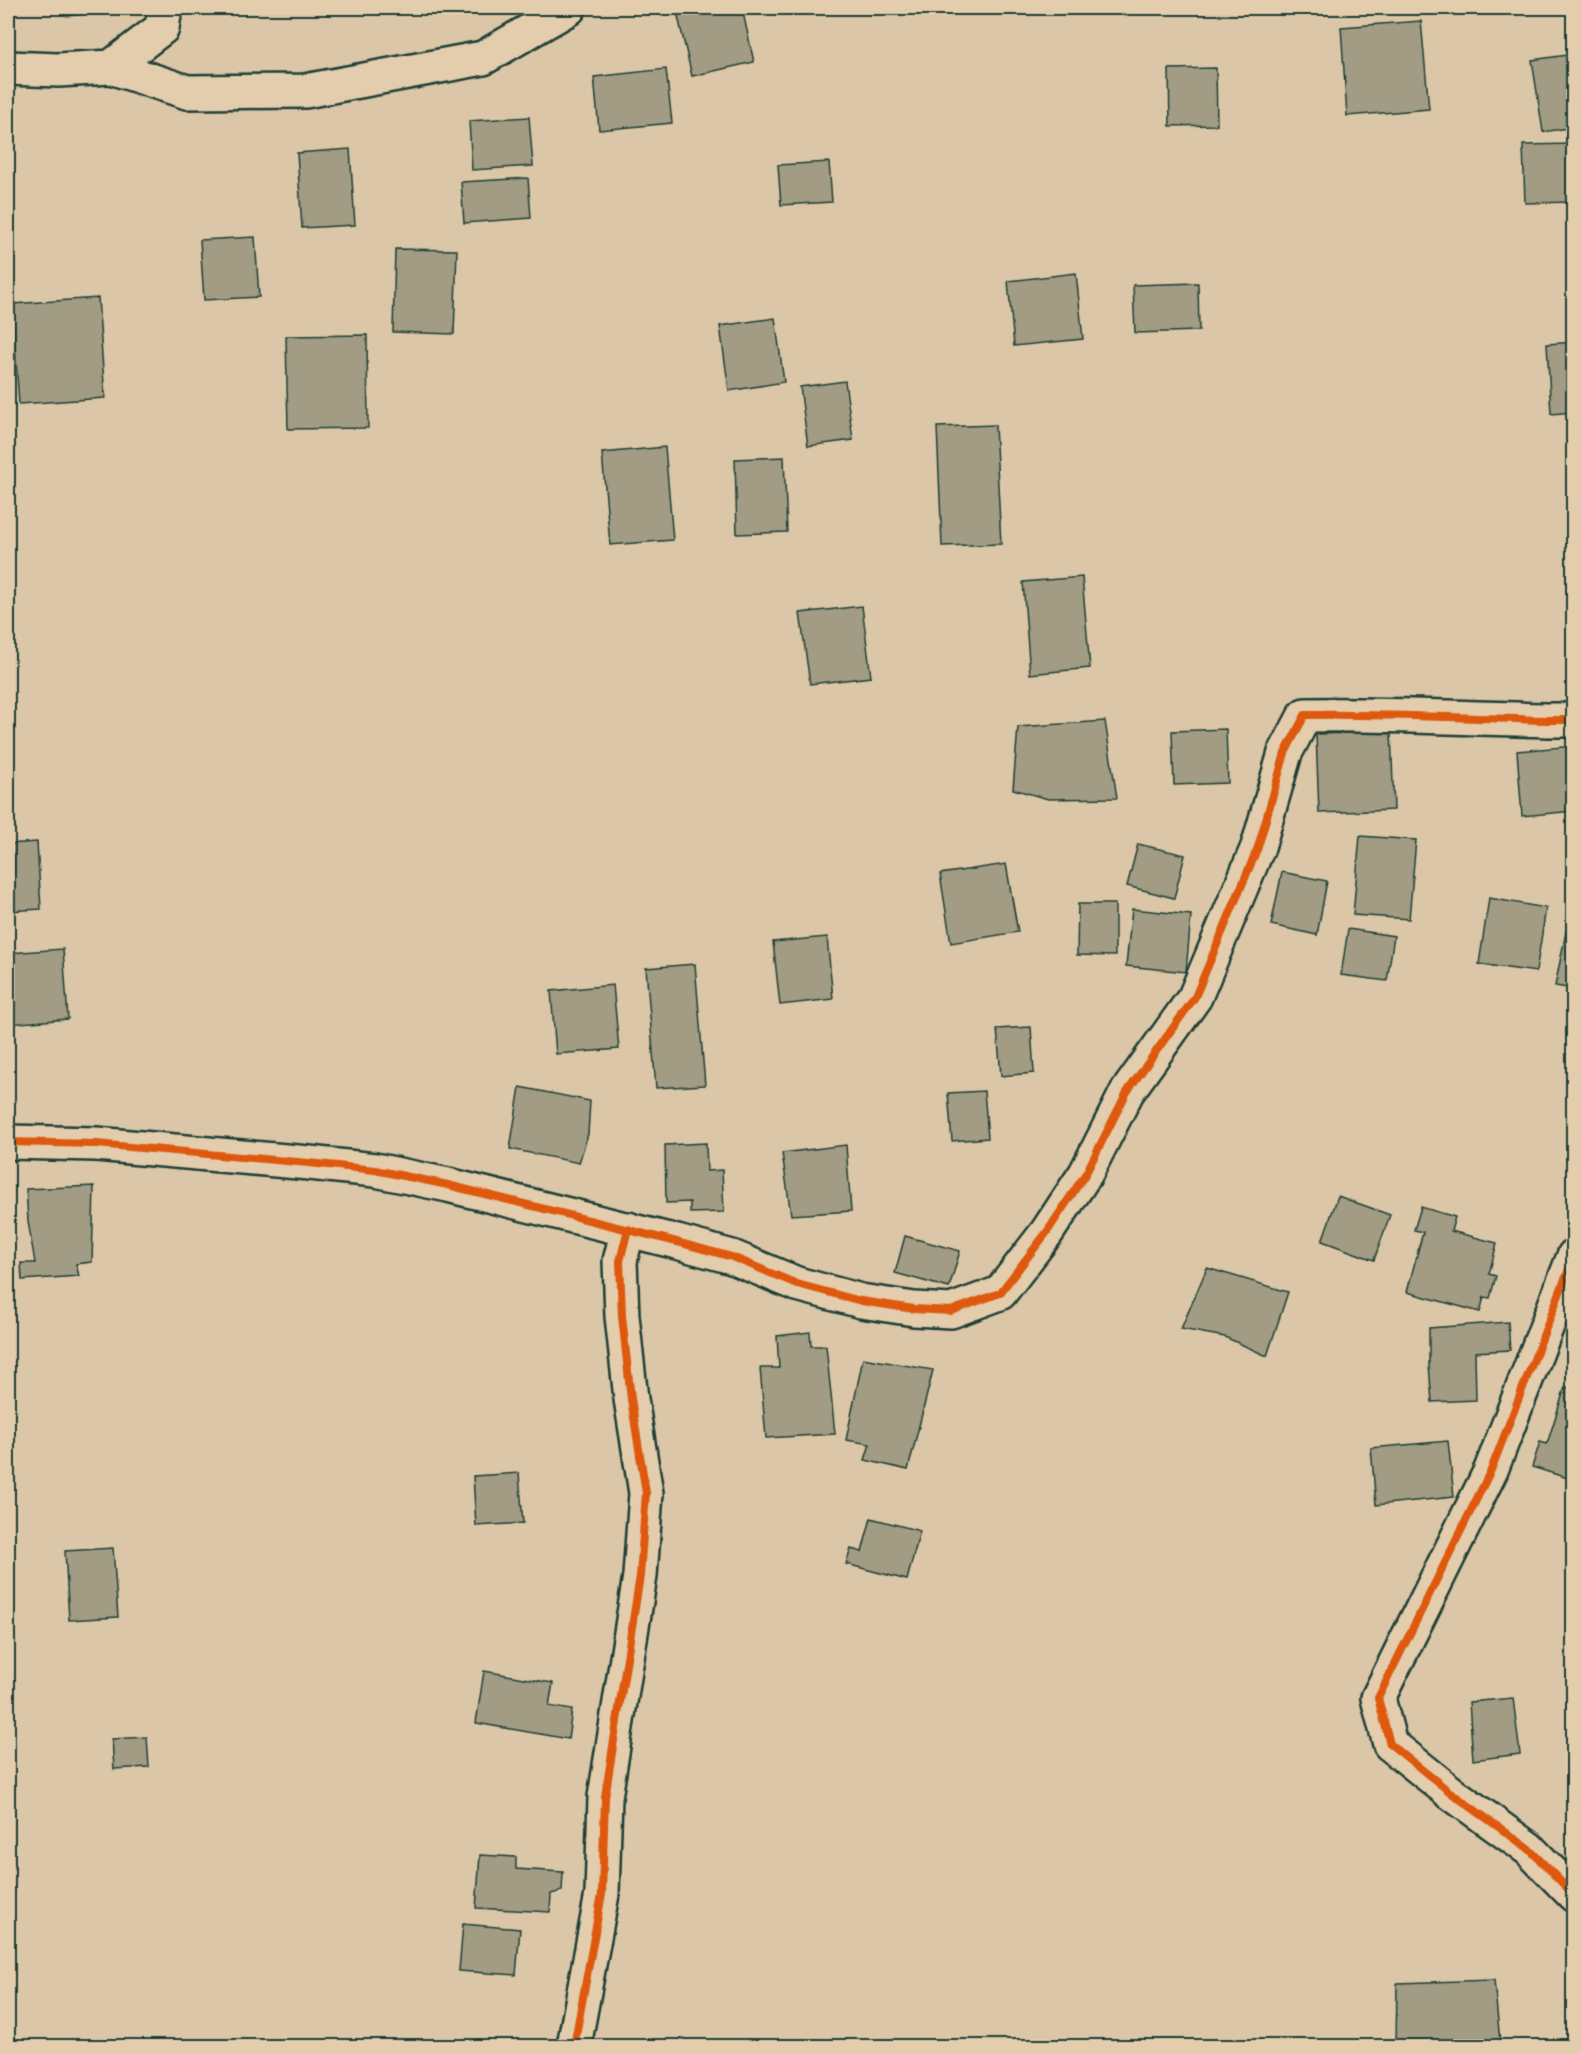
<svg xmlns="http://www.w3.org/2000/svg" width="1581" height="2054" font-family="'Playpen Sans',sans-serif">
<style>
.building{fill:#a19c83;stroke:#1f3d34;stroke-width:1.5}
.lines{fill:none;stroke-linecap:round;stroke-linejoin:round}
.street-casing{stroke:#1f3d34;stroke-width:38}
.secondary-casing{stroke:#1f3d34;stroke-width:38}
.street{stroke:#e3cdac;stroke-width:33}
.secondary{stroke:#e3cdac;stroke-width:33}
.cycleway-casing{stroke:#e3cdac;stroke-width:11}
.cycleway{stroke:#de580e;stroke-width:8}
</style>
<rect width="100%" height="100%" fill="#dbc7a7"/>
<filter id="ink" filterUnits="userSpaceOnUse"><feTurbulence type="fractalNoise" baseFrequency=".0167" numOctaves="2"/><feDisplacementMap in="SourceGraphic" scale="12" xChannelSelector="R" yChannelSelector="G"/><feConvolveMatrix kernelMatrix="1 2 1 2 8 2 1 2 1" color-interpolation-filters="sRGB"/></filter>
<g filter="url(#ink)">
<g class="building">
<path d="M61 8H116V10L67 16Z"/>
<path d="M676 8H742L754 62 692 76Z"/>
<path d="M1421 21 1429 109 1347 116 1341 27Z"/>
<path d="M1574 54V127L1543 132 1532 60Z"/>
<path d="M1216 68 1217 125 1170 126 1169 69Z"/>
<path d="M666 69 672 123 599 130 594 77Z"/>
<path d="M529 117 533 166 472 170 469 121Z"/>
<path d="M1574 144V202L1525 203 1523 145Z"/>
<path d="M350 149 355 225 302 228 297 153Z"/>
<path d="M829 162 832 202 781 205 778 165Z"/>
<path d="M528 178 531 218 464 223 461 182Z"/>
<path d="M255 237 259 297 204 300 200 240Z"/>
<path d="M395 249 457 250 454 334 393 332Z"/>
<path d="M1076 273 1083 339 1014 346 1008 281Z"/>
<path d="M1198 283 1199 331 1135 333 1133 285Z"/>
<path d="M98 298 105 398 19 404 12 304Z"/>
<path d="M775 318 784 382 729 391 720 326Z"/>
<path d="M367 335 368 428 288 429 286 336Z"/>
<path d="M1574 342V412L1551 414 1547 344Z"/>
<path d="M845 381 853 440 808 446 800 387Z"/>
<path d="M995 425 1001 544 942 546 937 427Z"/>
<path d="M665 447 673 540 610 545 602 453Z"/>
<path d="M784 457 787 532 737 534 735 459Z"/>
<path d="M1082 577 1090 668 1030 674 1023 582Z"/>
<path d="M862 606 871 677 810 684 800 613Z"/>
<path d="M1105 721 1117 798 1048 799 1013 789 1018 727Z"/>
<path d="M1226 729 1228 783 1174 785 1172 731Z"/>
<path d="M1391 732 1394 810 1319 813 1316 734Z"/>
<path d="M1574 746V811L1522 816 1517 751Z"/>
<path d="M1360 836 1416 840 1409 919 1353 915Z"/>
<path d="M37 842 41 909 8 911V844Z"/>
<path d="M1138 844 1185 855 1174 898 1127 886Z"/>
<path d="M1006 864 1018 932 951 943 940 874Z"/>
<path d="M1282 872 1327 881 1317 935 1271 925Z"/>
<path d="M1574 893V989L1555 986Z"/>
<path d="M1489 898 1546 908 1536 972 1479 964Z"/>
<path d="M1078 904H1115V956L1077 955Z"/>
<path d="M1132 909 1191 915 1186 972 1126 966Z"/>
<path d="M1348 929 1394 936 1387 981 1341 975Z"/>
<path d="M827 937 833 999 780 1005 773 942Z"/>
<path d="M63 949 68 1019 8 1024V953Z"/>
<path d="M695 964 705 1085 656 1088 646 968Z"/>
<path d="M613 985 619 1049 556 1054 551 991Z"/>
<path d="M1031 1027 1034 1073 1001 1076 997 1029Z"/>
<path d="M520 1087 590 1101 588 1134 579 1163 510 1149Z"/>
<path d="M984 1091 988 1138 952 1141 948 1093Z"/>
<path d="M706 1143 707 1171 722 1170 724 1212 690 1213V1202L666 1203 665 1145Z"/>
<path d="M846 1145 851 1211 791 1215 782 1153Z"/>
<path d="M94 1186 92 1262 76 1264 79 1276 22 1280 21 1263H35L28 1221 26 1189Z"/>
<path d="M1338 1196 1390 1215 1374 1260 1322 1241Z"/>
<path d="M1421 1207 1455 1217 1451 1231 1497 1243 1489 1274 1496 1276 1490 1298 1484 1297 1480 1312 1407 1292 1423 1232 1414 1230Z"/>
<path d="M905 1236 960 1251 949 1288 895 1273Z"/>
<path d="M1207 1268 1288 1292 1267 1356 1225 1337 1181 1329Z"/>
<path d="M1508 1322 1510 1350 1475 1352 1476 1400 1432 1402 1429 1365V1328Z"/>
<path d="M810 1332 811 1346H826L835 1434 766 1438 760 1368H779L777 1336Z"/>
<path d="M863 1358 933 1370 908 1470 865 1460 870 1444 846 1440Z"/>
<path d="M1565 1387 1574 1389V1480L1532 1467 1540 1442 1547 1444Z"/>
<path d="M1448 1441 1454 1497 1376 1505 1371 1448Z"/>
<path d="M519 1473 523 1523 476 1526 473 1476Z"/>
<path d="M871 1518 920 1531 907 1580 846 1564 851 1549 862 1552Z"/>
<path d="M113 1548 118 1617 69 1620 65 1551Z"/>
<path d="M484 1671 553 1683 549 1706 572 1710 568 1739 476 1723Z"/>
<path d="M1513 1698 1520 1754 1473 1760 1469 1702Z"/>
<path d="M147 1737 149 1767 114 1769 112 1739Z"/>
<path d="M480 1855 516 1857V1869L563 1872 562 1891 551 1894 550 1912 476 1908Z"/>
<path d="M463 1924 520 1929 516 1975 459 1971Z"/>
<path d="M1494 1980 1500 2042 1396 2045 1397 1983Z"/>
</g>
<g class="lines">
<defs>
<g id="street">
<path d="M111 67 187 92 305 91 483 58 569 8"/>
<path d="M8 1142 96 1144 309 1163 375 1170 448 1185 677 1242 732 1257 797 1284 861 1301 914 1309 951 1311 1000 1293 1047 1232 1086 1173 1127 1092 1195 997 1258 847 1285 753 1305 715C1395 713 1484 720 1574 720"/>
<path d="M1574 1256 1491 1470 1378 1698 1390 1744 1450 1792 1529 1849 1574 1895"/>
<path d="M574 2046 602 1894 605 1797 640 1576 646 1493 631 1399 622 1316 620 1261 628 1229"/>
</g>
<path id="secondary" d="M8 68 58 70 111 67 162 28 165 8"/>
</defs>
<use href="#street" class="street-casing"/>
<use href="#secondary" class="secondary-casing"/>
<use href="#street" class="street"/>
<use href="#secondary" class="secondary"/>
<defs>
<g id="cycleway">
<path d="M8 1142 96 1144 309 1163 375 1170 448 1185 677 1242 732 1257 797 1284 861 1301 914 1309 951 1311 1000 1293 1047 1232 1086 1173 1127 1092 1195 997 1258 847 1285 753 1305 715C1395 713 1484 720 1574 720"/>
<path d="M1574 1256 1491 1470 1378 1698 1390 1744 1450 1792 1529 1849 1574 1895"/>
<path d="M574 2046 602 1894 605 1797 640 1576 646 1493 631 1399 622 1316 620 1261 628 1229"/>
</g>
</defs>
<use href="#cycleway" class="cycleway-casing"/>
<use href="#cycleway" class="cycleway"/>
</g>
</g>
<rect width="1581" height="2054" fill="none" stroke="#e3cdac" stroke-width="30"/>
<rect x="15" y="15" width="1551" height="2024" fill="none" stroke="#1f3d34" stroke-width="2" filter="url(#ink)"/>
</svg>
